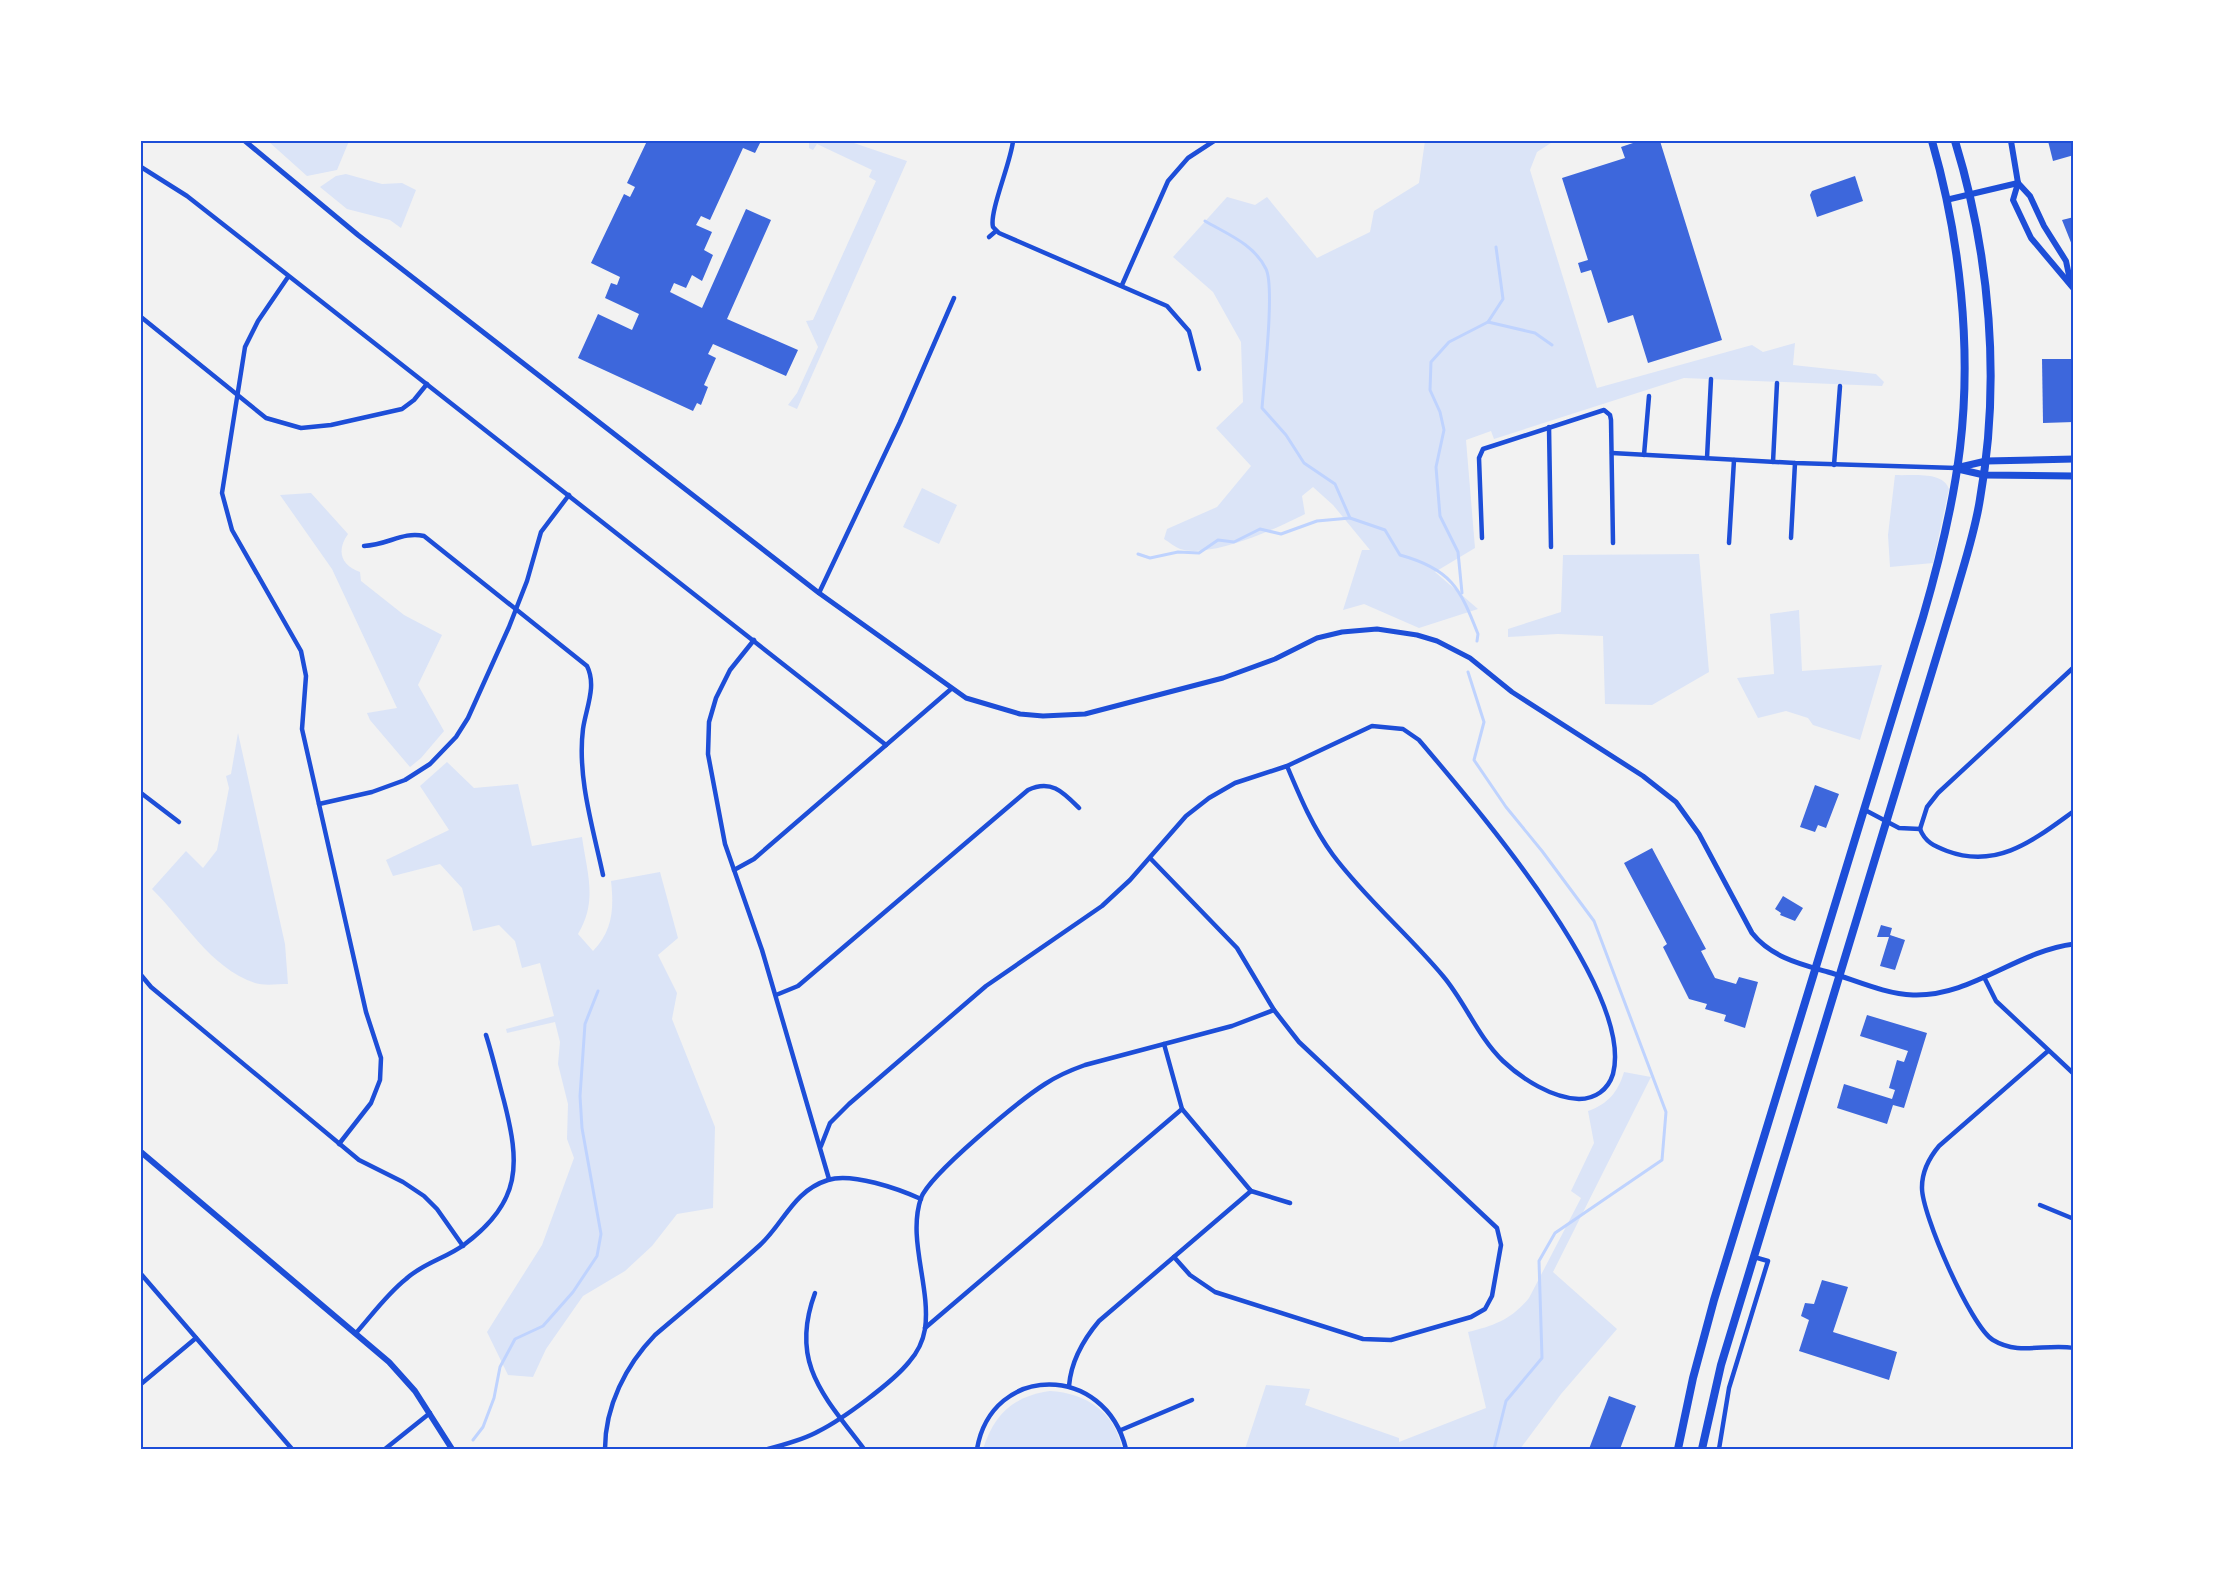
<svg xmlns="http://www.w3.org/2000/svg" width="2215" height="1590" font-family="Poppins,sans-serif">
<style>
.green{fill:#dbe4f7}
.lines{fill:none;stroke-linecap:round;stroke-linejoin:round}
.stream{stroke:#bfd3fe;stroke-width:3}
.building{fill:#3d67dc}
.minor{stroke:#1d4ed8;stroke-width:4.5}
.tertiary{stroke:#1d4ed8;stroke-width:5}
.secondary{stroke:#1d4ed8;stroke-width:6}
.primary{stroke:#1d4ed8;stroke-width:7}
.trunk{stroke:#1d4ed8;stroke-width:8}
.neatline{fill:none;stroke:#1d4ed8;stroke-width:2}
</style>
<rect width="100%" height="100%" fill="#f2f2f2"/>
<g class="green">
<path d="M268 141H349L337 170 307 176Z"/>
<path d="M809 141H848L907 161 797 409 788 405 797 393 818 347 806 321 813 320 876 181 869 177 872 170 817 144 813 150 809 148Z"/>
<path d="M1425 141H1554L1537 152 1530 170 1597 388 1752 345 1763 352 1795 343 1793 365 1876 374 1884 382 1882 386 1684 378 1494 439 1491 431 1466 440 1475 548 1435 572 1478 609 1419 628 1364 604 1343 610 1362 550H1370L1333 505 1313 487 1302 496 1305 514C1278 528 1210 559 1180 549 1175 547 1169 542 1164 539L1167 529 1217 507 1251 466 1216 428 1243 402 1241 342 1213 292 1173 257 1227 197 1255 205 1267 197 1317 258 1370 232 1374 211 1419 183Z"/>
<path d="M346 174 382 184 402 183 416 190 401 228 390 220 347 209 320 187 336 176Z"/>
<path d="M1895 475C1912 476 1943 471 1949 489L1933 563 1890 567 1888 535Z"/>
<path d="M922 488 957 505 939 544 903 527Z"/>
<path d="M311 493 348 534C336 551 341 565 360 572L361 581 404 615 442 635 418 685 444 731 421 758 410 767 370 720 367 713 397 708 332 569 280 495Z"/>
<path d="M1699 554 1709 672 1652 705 1605 704 1603 636 1558 634 1508 637V629L1561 612 1563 555Z"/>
<path d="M1799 610 1802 671 1882 665 1860 740 1813 725 1808 718 1786 711 1758 718 1737 678 1774 674 1770 614Z"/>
<path d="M238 733 285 944 288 984C278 984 264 986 255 983 209 967 185 921 152 889L186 851 203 868 217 850 229 788 226 776 231 774Z"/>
<path d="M447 762 474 788 518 784 532 846 582 837C587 873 598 901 578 934L593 951C613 930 614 908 611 881L660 872 678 938 658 955 677 993 672 1019 715 1127 713 1208 677 1214 652 1246 625 1271 583 1296 546 1349 533 1377 508 1375 487 1332 542 1245 574 1158 567 1139 568 1104 558 1064 560 1042 555 1022 507 1033 506 1029 554 1016 540 963 522 968 515 941 499 925 473 931 462 888 440 864 393 876 386 860 449 830 420 786Z"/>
<path d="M1624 1072 1651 1077 1553 1272 1617 1329 1561 1394 1520 1449H1245L1266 1385 1310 1389 1305 1405 1399 1438V1442L1486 1408 1468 1332C1494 1326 1512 1319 1529 1298L1581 1198 1571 1191 1594 1143 1588 1111C1608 1104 1618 1092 1624 1072Z"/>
<path d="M1050 1391C1086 1393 1115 1412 1122 1449H983C994 1414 1014 1396 1050 1391Z"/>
</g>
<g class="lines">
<g class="stream">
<path d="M1205 221C1227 234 1254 244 1266 269 1275 287 1264 381 1262 408L1286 435 1304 463 1335 484 1350 518 1385 530 1400 555C1451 569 1460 588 1478 634L1477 641"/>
<path d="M1488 322 1503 299 1496 247"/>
<path d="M1138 554 1150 558 1178 552 1199 553 1218 540 1234 542 1260 529 1281 534 1317 521 1350 518"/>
<path d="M1462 593 1458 552 1440 516 1436 467 1444 430 1440 412 1430 390 1431 362 1449 342 1488 322 1535 333 1552 345"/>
<path d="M1468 672 1484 722 1474 760 1506 807 1542 851 1594 921 1666 1112 1662 1160 1555 1233 1539 1261 1542 1358 1506 1401 1494 1449"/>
<path d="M473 1440 483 1427 494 1398 500 1367 515 1339 543 1326 573 1292 597 1256 601 1234 582 1128 580 1096 585 1024 598 991"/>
</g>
</g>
<g class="building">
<path d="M647 141H761L755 153 743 148 710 220 701 216 696 225 712 232 704 250 713 255 702 281 692 275 686 288 674 283 670 292 702 308 746 209 771 220 727 319 798 350 786 376 713 344 708 354 716 358 704 385 708 387 701 405 697 403 693 411 578 358 598 314 632 330 639 314 605 298 611 283 617 285 620 277 591 263 624 194 630 197 635 187 627 183Z"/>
<path d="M1639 141H1660L1722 340 1648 363 1633 315 1608 323 1591 270 1581 273 1578 263 1588 260 1562 178 1625 158 1621 147Z"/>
<path d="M2048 141H2074V155L2053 161Z"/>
<path d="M1855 176 1863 201 1817 217 1810 195 1812 191Z"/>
<path d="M2074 217V245H2072L2062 220Z"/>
<path d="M2042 359H2074V422L2043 423Z"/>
<path d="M1815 785 1839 794 1826 828 1818 825 1815 832 1800 827Z"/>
<path d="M1652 848 1706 949 1701 951 1715 978 1736 984 1739 977 1758 982 1745 1028 1724 1021 1726 1015 1705 1009 1707 1004 1689 999 1663 947 1667 944 1624 863Z"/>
<path d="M1783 896 1803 908 1795 921 1780 915 1781 913 1775 909Z"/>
<path d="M1881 925 1892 928 1890 935 1905 940 1895 970 1880 966 1889 937H1877Z"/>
<path d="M1867 1015 1927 1033 1904 1108 1893 1105 1887 1124 1837 1108 1844 1084 1892 1099 1895 1090 1889 1088 1897 1060 1904 1062 1908 1051 1860 1036Z"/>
<path d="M1822 1280 1848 1287 1833 1332 1897 1352 1889 1380 1799 1351 1809 1320 1801 1316 1805 1303 1814 1304Z"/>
<path d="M1609 1396 1636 1406 1620 1449H1589Z"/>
</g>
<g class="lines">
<g class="minor">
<path d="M1013 141C1011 162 989 212 993 227L999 233 1167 306 1189 331 1199 369"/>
<path d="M141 167 187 196 886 745"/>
<path d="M989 237 996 231"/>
<path d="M288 277 258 321 245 347 222 493 232 530 301 651 306 676 302 729 366 1012 381 1058 380 1080 371 1103 339 1144"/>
<path d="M1122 285 1168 181 1188 158 1214 141"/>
<path d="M141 317 266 418 301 428 331 425 402 409 414 400 427 384"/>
<path d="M1549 427 1551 547"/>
<path d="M1612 453 1795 463 1956 468"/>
<path d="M1644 455 1649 396"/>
<path d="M1707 458 1711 379"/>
<path d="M1773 462 1777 383"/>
<path d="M1834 465 1840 386"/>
<path d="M1482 538 1479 458 1483 449 1604 410 1610 415 1611 420 1613 543"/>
<path d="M1791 538 1795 463"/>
<path d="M1729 543 1734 460"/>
<path d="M364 546C388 545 403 531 424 536L587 666C597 686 586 708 583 729 577 777 593 828 603 875"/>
<path d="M819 593 900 422 954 298"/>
<path d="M754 640 730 670 716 698 709 722 708 754 725 844 762 950 829 1179"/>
<path d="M141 793 179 822"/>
<path d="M319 804 372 792 405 780 430 764 456 737 468 718 509 627 527 581 541 532 569 495"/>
<path d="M1865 810 1899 828 1920 829"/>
<path d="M1920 829 1927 807 1938 793 2074 667"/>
<path d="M1920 829C1925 842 1934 846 1947 851 1998 870 2035 839 2074 811"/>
<path d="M1150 858 1237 948 1274 1010 1299 1042 1497 1228 1501 1245 1492 1296 1485 1309 1471 1317 1391 1340 1363 1339 1215 1292 1190 1275 1174 1257"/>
<path d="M734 870 754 859 951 689"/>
<path d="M141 975 151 987 359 1160 403 1182 424 1196 437 1209 463 1246"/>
<path d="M1984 977 1996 1001 2074 1074"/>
<path d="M776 995 798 986 1028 790C1051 779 1063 792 1079 808"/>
<path d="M1164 1044 1182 1109 1251 1191"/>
<path d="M2048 1051 1939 1146C1929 1158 1922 1171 1922 1187 1921 1213 1971 1327 1993 1340 2019 1356 2046 1343 2074 1348"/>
<path d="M821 1146 830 1123 849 1104 986 986 1102 906 1130 880 1186 816 1209 798 1235 783 1287 766 1372 726 1403 729 1419 740C1473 804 1635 990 1613 1074 1608 1090 1595 1099 1579 1099 1552 1098 1522 1079 1503 1061 1478 1037 1465 1002 1443 976 1408 934 1365 898 1333 855 1313 828 1300 797 1287 766"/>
<path d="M1251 1191 1290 1203"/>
<path d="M2040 1205 2074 1219"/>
<path d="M141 1274 292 1449"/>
<path d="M815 1293C789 1363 824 1396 864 1449"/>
<path d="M925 1328 1182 1109"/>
<path d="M356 1333C372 1315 387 1294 406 1279 423 1263 447 1258 465 1244 522 1201 520 1164 504 1101 498 1079 493 1057 486 1035"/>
<path d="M141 1384 196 1338"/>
<path d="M1069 1386C1071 1361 1083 1340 1099 1321L1251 1191"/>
<path d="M1121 1430 1192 1400"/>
<path d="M385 1449 430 1413"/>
<path d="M605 1449C605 1406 626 1365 655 1335 690 1305 726 1276 760 1245 784 1223 793 1191 828 1180 851 1172 899 1189 921 1199"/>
<path d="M768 1449C786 1444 803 1440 819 1431 843 1419 893 1382 909 1362 917 1353 923 1341 925 1329 931 1287 907 1239 921 1198 930 1174 1020 1100 1045 1084 1057 1076 1071 1070 1085 1065L1232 1026 1274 1010"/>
<path d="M977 1449C992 1363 1105 1363 1126 1449"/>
<path d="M1719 1449 1729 1388 1768 1261 1754 1257"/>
</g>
<path class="tertiary" d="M245 141 358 235 819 593 966 698 1020 714 1043 716 1085 714 1223 678 1275 659 1317 638 1342 632 1377 629 1417 635 1437 641 1470 658 1512 692 1643 776 1676 802 1699 834 1752 933C1771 957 1800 964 1828 972 1855 980 1885 994 1913 995 1971 997 2017 951 2074 944"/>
<g class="secondary">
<path d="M2011 141 2018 183 2030 196 2044 226 2066 261 2071 285"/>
<path d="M2018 183 2013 200 2031 238 2074 289"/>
<path d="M1946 200 2018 183"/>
<path d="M141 1152 389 1362 415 1391 452 1449"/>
</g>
<g class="primary">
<path d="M1956 468 1986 461 2074 459"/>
<path d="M1958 469 1984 475 2074 476"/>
</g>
<g class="trunk">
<path d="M1678 1449 1693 1378 1714 1300 1923 617C1939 562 1953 506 1960 448 1972 348 1960 238 1932 141"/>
<path d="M1702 1449 1721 1365 1955 596C1964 564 1975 532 1980 499 2001 381 1990 255 1955 141"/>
</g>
</g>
<rect width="2215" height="1590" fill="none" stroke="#ffffff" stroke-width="285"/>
<rect x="142" y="142" width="1930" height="1306" class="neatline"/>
</svg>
